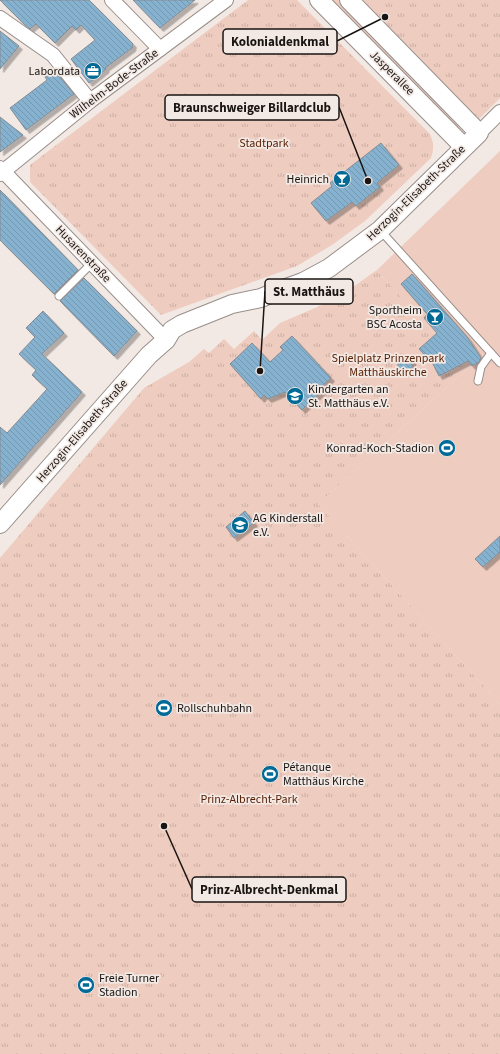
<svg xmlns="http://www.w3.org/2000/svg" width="500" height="1054" font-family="'Source Sans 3',sans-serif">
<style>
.grass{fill:#eeccbf}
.park{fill:url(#park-tufts)}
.building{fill:url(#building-back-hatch);stroke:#848c92;filter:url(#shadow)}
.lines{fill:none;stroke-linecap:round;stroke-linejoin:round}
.service-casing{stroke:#988e8a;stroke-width:9}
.minor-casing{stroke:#988e8a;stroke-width:16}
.tertiary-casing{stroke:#988e8a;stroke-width:20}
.service{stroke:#fff;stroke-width:7}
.minor{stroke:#fff;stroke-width:14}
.tertiary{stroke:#fff;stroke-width:18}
.labels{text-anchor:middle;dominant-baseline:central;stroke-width:3.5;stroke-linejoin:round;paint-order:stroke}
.poi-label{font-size:12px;fill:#191513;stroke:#f3e9e4;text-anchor:start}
.street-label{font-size:12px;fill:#191513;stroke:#f3e9e4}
.park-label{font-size:12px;fill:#571e01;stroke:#f3e9e4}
.leader{fill:none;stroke:#191513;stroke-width:1.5}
.callout-dot{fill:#191513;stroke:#f3e9e4;stroke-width:1.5}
.callout{fill:#f3e9e4;stroke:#191513;stroke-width:1.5}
.callout-label{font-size:13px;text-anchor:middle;font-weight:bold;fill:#191513}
</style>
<defs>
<pattern id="park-tufts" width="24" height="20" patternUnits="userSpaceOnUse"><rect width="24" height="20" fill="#eeccbf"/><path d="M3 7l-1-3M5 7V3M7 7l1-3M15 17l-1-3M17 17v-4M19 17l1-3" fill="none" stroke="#ccaea3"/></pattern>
<pattern id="building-back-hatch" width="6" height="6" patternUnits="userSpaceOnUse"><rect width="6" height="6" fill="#86b2cf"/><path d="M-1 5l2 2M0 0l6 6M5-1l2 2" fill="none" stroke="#7398b1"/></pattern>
<filter id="shadow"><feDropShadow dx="3.5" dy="3.5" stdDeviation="0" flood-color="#0004"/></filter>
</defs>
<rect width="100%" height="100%" fill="#f3e9e4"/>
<g class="grass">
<path d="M327 0H341L462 122 456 130Z"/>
<path d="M500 151V704L318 504 466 370 377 270Z"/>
</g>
<g class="park">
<path d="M248 0H297L430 134C434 143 434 149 431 158L365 221 332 245 297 266 161 315 30 182V165Z"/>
<path d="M363 0H500V98L479 119Z"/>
<path d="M377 270 466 370 318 504 500 704V1054H0V558L144 388 189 362 204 349 209 353 224 339 234 349 254 331 262 340 280 323 336 299Z"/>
</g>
<g class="building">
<path d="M0 0H89L133 44 132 48 105 68 106 69 89 83 71 59 95 40 81 25 76 30 72 26 55 43 36 24 30 29 24 24Z"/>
<path d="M133 0H195L160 28Z"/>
<path d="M0 31 19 46 0 69Z"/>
<path d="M54 70 74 94 26 130 10 108 47 80 45 77Z"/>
<path d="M0 117 23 135 0 152Z"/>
<path d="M381 143 399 165 377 183 380 187 356 206 352 202 326 221 311 203 332 186 330 183Z"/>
<path d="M0 190 78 270 54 294 0 240Z"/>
<path d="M412 274 468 338 481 358 479 362 472 366 468 361 439 376 433 364 419 349 437 333 424 318 427 314 401 284Z"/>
<path d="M84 278 137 331 114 356 60 301Z"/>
<path d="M43 311 64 333 42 354 82 392 0 485V427L7 433 47 389 32 375 36 370 19 354 35 337 26 328Z"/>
<path d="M292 336 331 378 319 389 322 391 302 410 285 392 268 399 264 395 261 399 230 364 252 343 270 362 283 350 280 347Z"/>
<path d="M402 359H412V369L407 372H402L398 368V363Z"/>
<path d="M245 511 254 523 234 538 226 527Z"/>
<path d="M500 536V552L483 567 475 559Z"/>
</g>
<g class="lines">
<defs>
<g id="service">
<path d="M380 230 500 363"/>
<path d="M59 296 92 263"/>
<path d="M478 381 481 367 491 353"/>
</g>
<g id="minor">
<path d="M112 0 160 49"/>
<path d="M0 18 53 55 90 101"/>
<path d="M479 133 500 112"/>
<path d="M0 168 166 340"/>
<path d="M0 174 90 101 226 0"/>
</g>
<g id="tertiary">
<path d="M319 0 464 147"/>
<path d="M0 524 149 355 166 340 172 330 182 324 232 304 261 298 275 292 303 282 329 268 380 230 479 133 349 0"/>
</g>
</defs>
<use href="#service" class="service-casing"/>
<use href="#minor" class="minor-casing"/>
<use href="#tertiary" class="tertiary-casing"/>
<use href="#service" class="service"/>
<use href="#minor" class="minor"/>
<use href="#tertiary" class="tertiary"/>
</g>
<defs>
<symbol id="office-disc" viewBox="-11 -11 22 22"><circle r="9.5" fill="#016a97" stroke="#f3e9e4"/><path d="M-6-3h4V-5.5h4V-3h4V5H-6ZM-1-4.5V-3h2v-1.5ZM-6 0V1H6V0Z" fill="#fff"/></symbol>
<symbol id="bar-disc" viewBox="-11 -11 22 22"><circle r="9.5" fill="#016a97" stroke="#f3e9e4"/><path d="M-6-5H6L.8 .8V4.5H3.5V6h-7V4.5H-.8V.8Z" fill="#fff"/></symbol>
<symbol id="school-disc" viewBox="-11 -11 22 22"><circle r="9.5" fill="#016a97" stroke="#f3e9e4"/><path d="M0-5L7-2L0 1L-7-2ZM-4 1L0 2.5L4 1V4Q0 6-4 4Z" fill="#fff"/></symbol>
<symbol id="stadium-disc" viewBox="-11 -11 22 22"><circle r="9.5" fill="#016a97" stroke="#f3e9e4"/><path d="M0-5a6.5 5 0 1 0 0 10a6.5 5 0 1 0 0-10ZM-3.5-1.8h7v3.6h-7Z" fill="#fff"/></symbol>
</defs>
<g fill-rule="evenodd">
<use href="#office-disc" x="83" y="61" width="20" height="20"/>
<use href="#bar-disc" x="332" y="169" width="20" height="20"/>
<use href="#bar-disc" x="425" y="307" width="20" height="20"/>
<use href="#school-disc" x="285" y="386" width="20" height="20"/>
<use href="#stadium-disc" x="437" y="438" width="20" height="20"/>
<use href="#school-disc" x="230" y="515" width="20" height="20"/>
<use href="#stadium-disc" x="154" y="698" width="20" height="20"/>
<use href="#stadium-disc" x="260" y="764" width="20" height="20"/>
<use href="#stadium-disc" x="76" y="975" width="20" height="20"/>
</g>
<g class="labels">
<g class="poi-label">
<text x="80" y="71" text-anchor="end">Labordata</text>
<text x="329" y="179" text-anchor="end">Heinrich</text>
<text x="422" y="310" text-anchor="end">Sportheim<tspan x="422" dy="14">BSC Acosta</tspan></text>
<text x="308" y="389">Kindergarten an<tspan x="308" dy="14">St. Matthäus e.V.</tspan></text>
<text x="434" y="448" text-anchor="end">Konrad-Koch-Stadion</text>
<text x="253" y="518">AG Kinderstall<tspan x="253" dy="14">e.V.</tspan></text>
<text x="177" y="708">Rollschuhbahn</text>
<text x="283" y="767">Pétanque<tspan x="283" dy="14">Matthäus Kirche</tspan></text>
<text x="99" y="978">Freie Turner<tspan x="99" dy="14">Stadion</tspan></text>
</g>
<g class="street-label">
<text transform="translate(392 73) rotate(45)">Jasperallee</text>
<text transform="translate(114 84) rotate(-37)">Wilhelm-Bode-Straße</text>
<text transform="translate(416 193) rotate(-44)">Herzogin-Elisabeth-Straße</text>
<text transform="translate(83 254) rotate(46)">Husarenstraße</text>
<text transform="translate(82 431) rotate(-49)">Herzogin-Elisabeth-Straße</text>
</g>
<g class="park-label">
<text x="264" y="143">Stadtpark</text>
<text x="388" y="358">Spielplatz Prinzenpark<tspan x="388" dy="14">Matthäuskirche</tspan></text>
<text x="249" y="799">Prinz-Albrecht-Park</text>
</g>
</g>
<path class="leader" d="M385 17L337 41M368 181L339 107M260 371L265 291M164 826L192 889"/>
<g class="callout-dot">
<circle cx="385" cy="17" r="4"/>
<circle cx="368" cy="181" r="4"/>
<circle cx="260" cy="371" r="4"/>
<circle cx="164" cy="826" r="4"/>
</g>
<g class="callout">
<rect x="223" y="29" width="114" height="25" rx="4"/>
<rect x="165" y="95" width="174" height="25" rx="4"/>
<rect x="265" y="279" width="88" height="25" rx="4"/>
<rect x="192" y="877" width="154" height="25" rx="4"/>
</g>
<g class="callout-label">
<text x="280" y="46">Kolonialdenkmal</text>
<text x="252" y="112">Braunschweiger Billardclub</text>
<text x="309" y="296">St. Matthäus</text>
<text x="269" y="894">Prinz-Albrecht-Denkmal</text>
</g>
</svg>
